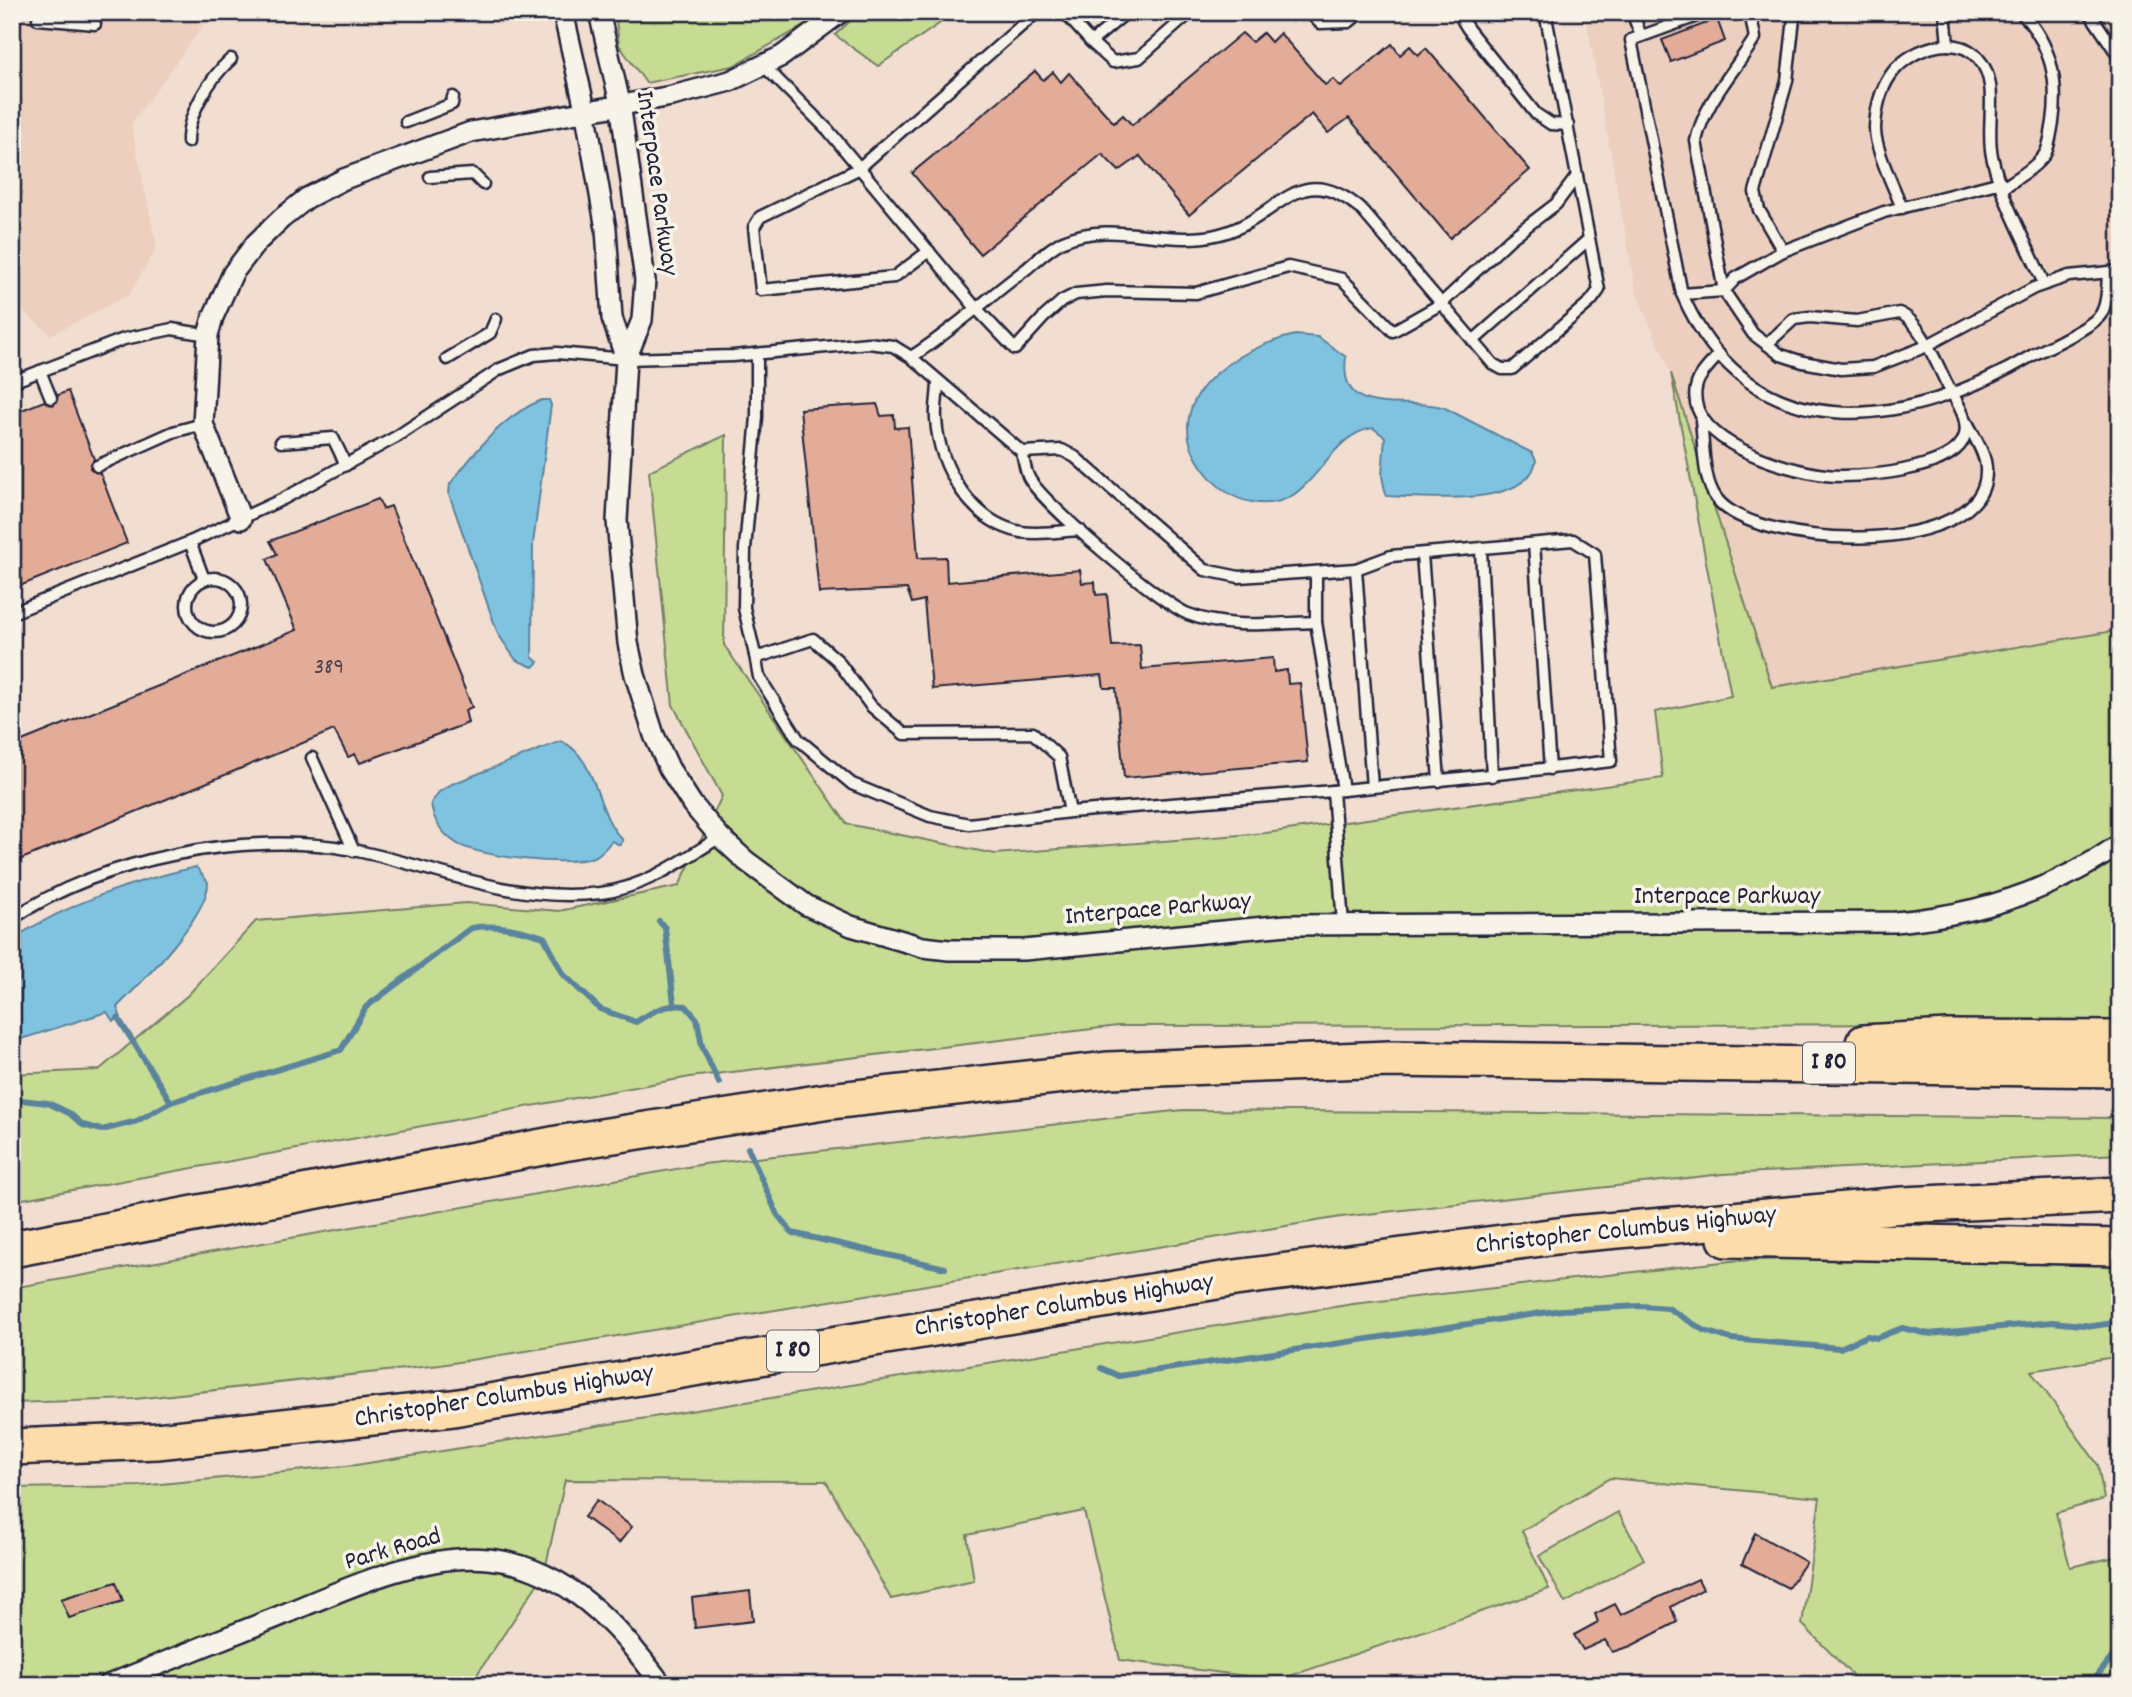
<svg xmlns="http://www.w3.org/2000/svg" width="2132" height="1697" font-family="Dekko,sans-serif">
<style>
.built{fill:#eccfbf}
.green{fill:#c6dc92;stroke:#747f66;stroke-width:2}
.water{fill:#80c3e0;stroke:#5a839e;stroke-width:2}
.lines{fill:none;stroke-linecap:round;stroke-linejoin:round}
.stream{stroke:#5a839e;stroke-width:6}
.building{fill:#e2ac98;stroke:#22223b;stroke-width:2}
.service-casing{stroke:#22223b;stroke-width:15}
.minor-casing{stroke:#22223b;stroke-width:24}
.motorway-casing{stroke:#22223b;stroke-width:40}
.service{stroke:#f7f3e8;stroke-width:10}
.minor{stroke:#f7f3e8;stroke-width:19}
.motorway{stroke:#fddcac;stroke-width:35}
.labels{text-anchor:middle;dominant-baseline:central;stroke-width:7;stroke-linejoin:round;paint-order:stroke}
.number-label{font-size:23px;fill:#524452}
.shield{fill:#f7f3e8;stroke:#62616f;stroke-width:2}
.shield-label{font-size:24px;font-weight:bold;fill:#22223b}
.street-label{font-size:26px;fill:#22223b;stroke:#f7f3e8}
</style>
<rect width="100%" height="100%" fill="#f1ded0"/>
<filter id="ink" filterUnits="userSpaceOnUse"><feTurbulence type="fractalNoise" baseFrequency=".0143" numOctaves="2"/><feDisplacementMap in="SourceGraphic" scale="14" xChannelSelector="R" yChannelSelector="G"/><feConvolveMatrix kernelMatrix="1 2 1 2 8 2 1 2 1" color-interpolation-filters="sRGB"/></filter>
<g filter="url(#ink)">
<g class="built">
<path d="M12 12H213L131 124 157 247 129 295 51 335 12 302Z"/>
<path d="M487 12H542V24L490 23Z"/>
<path d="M1585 12H2120V630L1772 687 1671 373 1636 293Z"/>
</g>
<g class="green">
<path d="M615 12H828L733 66 646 83 619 45Z"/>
<path d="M860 12H956L878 66 835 35Z"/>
<path d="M1671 373 1772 687 2120 630V1020L2041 1024 1118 1026 690 1077 12 1201V1074L99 1070 188 995 256 921 466 903 559 911 679 886 722 796 673 705 649 471 726 435 724 645 847 824 995 854 1266 833 1663 778 1655 712 1731 696Z"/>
<path d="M1183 1110 2120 1118V1154L1723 1174 1341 1217 440 1365 135 1399 12 1403V1288L704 1164Z"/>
<path d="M2120 1247V1356L2031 1371 2098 1465 2104 1499 2056 1513 2070 1567 2120 1556V1685H1862L1802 1624 1820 1498 1610 1478 1522 1531 1549 1589 1278 1680 1120 1660 1084 1511 967 1535 974 1581 891 1599 826 1481 565 1480 544 1574 470 1685H16L12 1658V1488L140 1486 356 1465 1353 1304 1731 1261Z"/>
<path d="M1618 1512 1644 1559 1565 1603 1539 1556Z"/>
</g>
<g class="water">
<path d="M1295 335 1318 337 1346 357C1337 423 1409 395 1445 408L1532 453 1536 460C1529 509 1422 497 1386 496L1382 476 1385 437 1373 428C1322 435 1315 514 1252 502 1232 499 1216 486 1204 470 1153 402 1235 348 1295 335Z"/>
<path d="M542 400H549L551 405 533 544 532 657 538 662 533 667 516 660 498 634 449 494 450 484C475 452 503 415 542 400Z"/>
<path d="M561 741C599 758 595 815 623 840L620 845 612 841C607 846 602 853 596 856 574 868 477 857 456 843 441 833 433 821 431 803L439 792 452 784Z"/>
<path d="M196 867 208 882C209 915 142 982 117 1007L121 1018 113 1021 107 1012 12 1042V939C70 903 129 882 196 867Z"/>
</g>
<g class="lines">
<g class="stream">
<path d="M659 921 665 928 674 1004"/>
<path d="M118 1018 171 1102"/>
<path d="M12 1099 48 1103 69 1113 83 1125 102 1130 137 1121 171 1102 341 1050 366 1007 471 928C497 924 519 929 544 937L564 975 600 1009 636 1022C653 1011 666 1003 686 1006L697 1019 702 1046 719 1083"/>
<path d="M748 1148 777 1214 792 1233 945 1268"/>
<path d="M1101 1368 1119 1376 1562 1310 1641 1306 1668 1308 1705 1331 1731 1339 1840 1348 1867 1336 1877 1338 1902 1328 1929 1334 2052 1322 2093 1326 2120 1322"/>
<path d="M2090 1685 2120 1647"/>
</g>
</g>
<g class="building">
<path d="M1717 19 1725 41 1671 62 1662 40Z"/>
<path d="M1242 33 1252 42 1263 33 1271 42 1280 33 1325 85 1333 79 1341 87 1392 44 1400 55 1410 46 1418 55 1426 48 1530 170 1450 238 1349 118 1328 133 1312 114 1189 215 1140 156 1119 171 1102 154 980 254 912 173 1035 71 1043 80 1053 72 1061 82 1069 73 1114 123 1123 115 1132 125Z"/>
<path d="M68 391 94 459 90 468 100 473 127 543 12 589V414L44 401 54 405 58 395Z"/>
<path d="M877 404 881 416 894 415 895 428 908 427 918 558 946 557 947 582 1080 570 1082 583 1095 582 1096 595 1107 594 1112 646 1140 645 1142 669 1273 658 1274 672 1287 670 1288 684 1300 683 1308 762 1124 778 1116 688H1104L1102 675 932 689 924 600 912 603 907 589 819 593 800 409Z"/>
<path d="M378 499 383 509 391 506 472 707 465 710 468 723 360 763 355 754 348 757 334 730 12 863V745L297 630 267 559 277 554 270 541Z"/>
<path d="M597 1500 632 1527 619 1543 584 1517Z"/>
<path d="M1755 1533 1806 1562 1788 1588 1742 1564Z"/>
<path d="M1698 1579 1703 1589 1671 1607 1677 1622 1631 1646 1612 1652 1605 1640 1583 1650 1574 1635 1598 1622 1595 1614 1615 1604 1621 1615Z"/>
<path d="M116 1582 123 1601 69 1618 61 1599Z"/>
<path d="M750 1591 753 1621 695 1628 692 1598Z"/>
</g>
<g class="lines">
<defs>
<g id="service">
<path d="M1064 12 1091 42 1127 12"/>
<path d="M1309 12 1320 23 1349 22 1361 12"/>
<path d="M1466 12 1463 21 1468 29 1536 114 1551 124 1568 125"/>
<path d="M1632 12 1641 36"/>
<path d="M1708 12 1631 40 1682 294C1751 454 1908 429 2033 355 2048 347 2093 327 2101 314 2108 302 2107 286 2108 273"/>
<path d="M1743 12 1751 17 1755 38C1734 72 1705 101 1696 141L1724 291 1753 334 1781 355 1803 362 1841 369 1873 367 1922 348 2034 288 2069 276 2120 271"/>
<path d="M1945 12 1948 45"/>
<path d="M2089 12 2120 58"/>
<path d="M38 19 95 24"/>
<path d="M1091 42 1113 62 1139 58 1191 12"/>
<path d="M763 65 828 130 975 307 1015 349 1044 317 1062 301 1076 294 1107 291 1196 293 1288 267 1342 279 1393 331 1441 304 1510 239 1556 204 1577 176 1545 12"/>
<path d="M406 122 452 104 453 97"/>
<path d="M188 142C187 114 211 77 231 59"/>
<path d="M430 177 473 174 483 184"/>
<path d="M2003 188C2017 178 2035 168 2045 154 2050 145 2051 132 2053 122 2059 80 2051 44 2021 12"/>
<path d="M1902 208C1894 187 1874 148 1875 127 1876 109 1880 91 1890 76 1906 51 1954 31 1978 58 2001 83 1985 125 1992 156 2001 200 2027 243 2044 284"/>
<path d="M929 251 894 277 761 290 754 227 760 217 858 169 1037 12"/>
<path d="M1783 251 1884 212 2001 182"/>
<path d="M1682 294 1724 291 1736 278 1783 251 1759 210 1755 192 1787 81 1794 18 1798 12"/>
<path d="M1473 341 1589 239"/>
<path d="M1719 354C1711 364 1698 375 1696 388 1686 441 1785 470 1825 475 1855 479 1957 471 1965 435 1969 418 1956 401 1948 386 1938 367 1920 320 1899 313L1857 321 1810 317 1794 319 1767 344"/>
<path d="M911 357C951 332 987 298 1025 270 1037 260 1049 248 1063 241 1114 219 1167 248 1220 234 1280 219 1298 156 1361 209L1493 364 1502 369H1512L1591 301 1599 290 1577 176"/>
<path d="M447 359 490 333 496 319"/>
<path d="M40 371 51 398"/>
<path d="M938 381C938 394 935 407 936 419 939 467 971 522 1021 532 1040 535 1062 531 1080 530"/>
<path d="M12 382 124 339 172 329 208 335"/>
<path d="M1701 421C1704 443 1702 480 1717 499 1756 550 1990 560 1986 469 1986 454 1974 437 1968 424"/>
<path d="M281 442 333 438 346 465"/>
<path d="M1022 452C1024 460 1025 471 1029 478 1043 504 1160 603 1188 614 1229 630 1274 623 1316 622V572"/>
<path d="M97 466 173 432 203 424"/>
<path d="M190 542 204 579"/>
<path d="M1534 544 1550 769"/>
<path d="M1481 549 1492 776"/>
<path d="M1422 554 1439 781"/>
<circle cx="214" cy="605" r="27"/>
<path d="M12 613 190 542 283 499 396 437 500 369 534 355 557 353 626 359 733 356 868 343 893 346 911 357 1022 452 1062 450 1075 457 1205 570 1239 577 1356 569"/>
<path d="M1316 622 1343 790"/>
<path d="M755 655 744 608 745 549 757 417V354"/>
<path d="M312 758 354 851"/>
<path d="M1070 812 969 824 930 816 852 784 798 739 759 677 755 655 762 656 813 639 837 660 871 706 904 734 1033 733 1059 757 1070 812 1333 791"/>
<path d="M12 919C101 858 247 830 353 850 438 867 511 904 601 893 646 887 683 860 720 837"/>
<path d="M1343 924 1333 791 1343 790C1432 781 1521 772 1611 761L1595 554 1573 540 1391 556 1356 569 1372 787"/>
</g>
<g id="minor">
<path d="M563 12 585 109 606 229 612 318 626 359"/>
<path d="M599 12 620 103 645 280 642 320 626 359 617 521 628 643 635 675 654 735 669 768 692 804 720 837 746 861 806 905 851 926 923 947 949 950H1024L1287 925 1895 922C1976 915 2053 891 2120 844"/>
<path d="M241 519 203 424 208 335 213 317 233 273 256 243 281 219 307 198 344 179 471 132 672 96 730 81 782 56 841 12"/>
<path d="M108 1685C164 1662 219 1640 275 1618 336 1593 421 1552 488 1559 565 1566 619 1626 662 1685"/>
</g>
<g id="motorway">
<path d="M1864 1043 1947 1038 2120 1039"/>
<path d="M1726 1239 2120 1247"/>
<path d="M12 1249 563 1143 830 1101 1109 1070 1389 1059 2120 1069"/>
<path d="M12 1447 157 1441 453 1408 1235 1278 1572 1234 1903 1205 2120 1195"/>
</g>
</defs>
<use href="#service" class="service-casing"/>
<use href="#minor" class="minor-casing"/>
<use href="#motorway" class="motorway-casing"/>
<use href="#service" class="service"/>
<use href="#minor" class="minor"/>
<use href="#motorway" class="motorway"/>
</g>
</g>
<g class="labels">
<g class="number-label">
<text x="329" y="668">389</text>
</g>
<g class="shield">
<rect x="1803" y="1042.5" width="52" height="41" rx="5"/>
<rect x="767" y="1330.5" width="52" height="41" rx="5"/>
</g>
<g class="shield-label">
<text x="1829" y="1063">I 80</text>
<text x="793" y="1351">I 80</text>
</g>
<g class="street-label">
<text transform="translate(656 183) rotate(82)">Interpace Parkway</text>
<text x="1727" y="897">Interpace Parkway</text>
<text transform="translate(1158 910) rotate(-5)">Interpace Parkway</text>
<text transform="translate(1626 1231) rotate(-6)">Christopher Columbus Highway</text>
<text transform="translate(1064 1306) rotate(-9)">Christopher Columbus Highway</text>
<text transform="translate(504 1397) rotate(-9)">Christopher Columbus Highway</text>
<text transform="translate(393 1550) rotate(-16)">Park Road</text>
</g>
</g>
<rect width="2132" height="1697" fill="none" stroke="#f7f3e8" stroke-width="42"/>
<rect x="21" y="21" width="2090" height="1655" fill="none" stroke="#22223b" stroke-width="2.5" filter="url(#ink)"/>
</svg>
